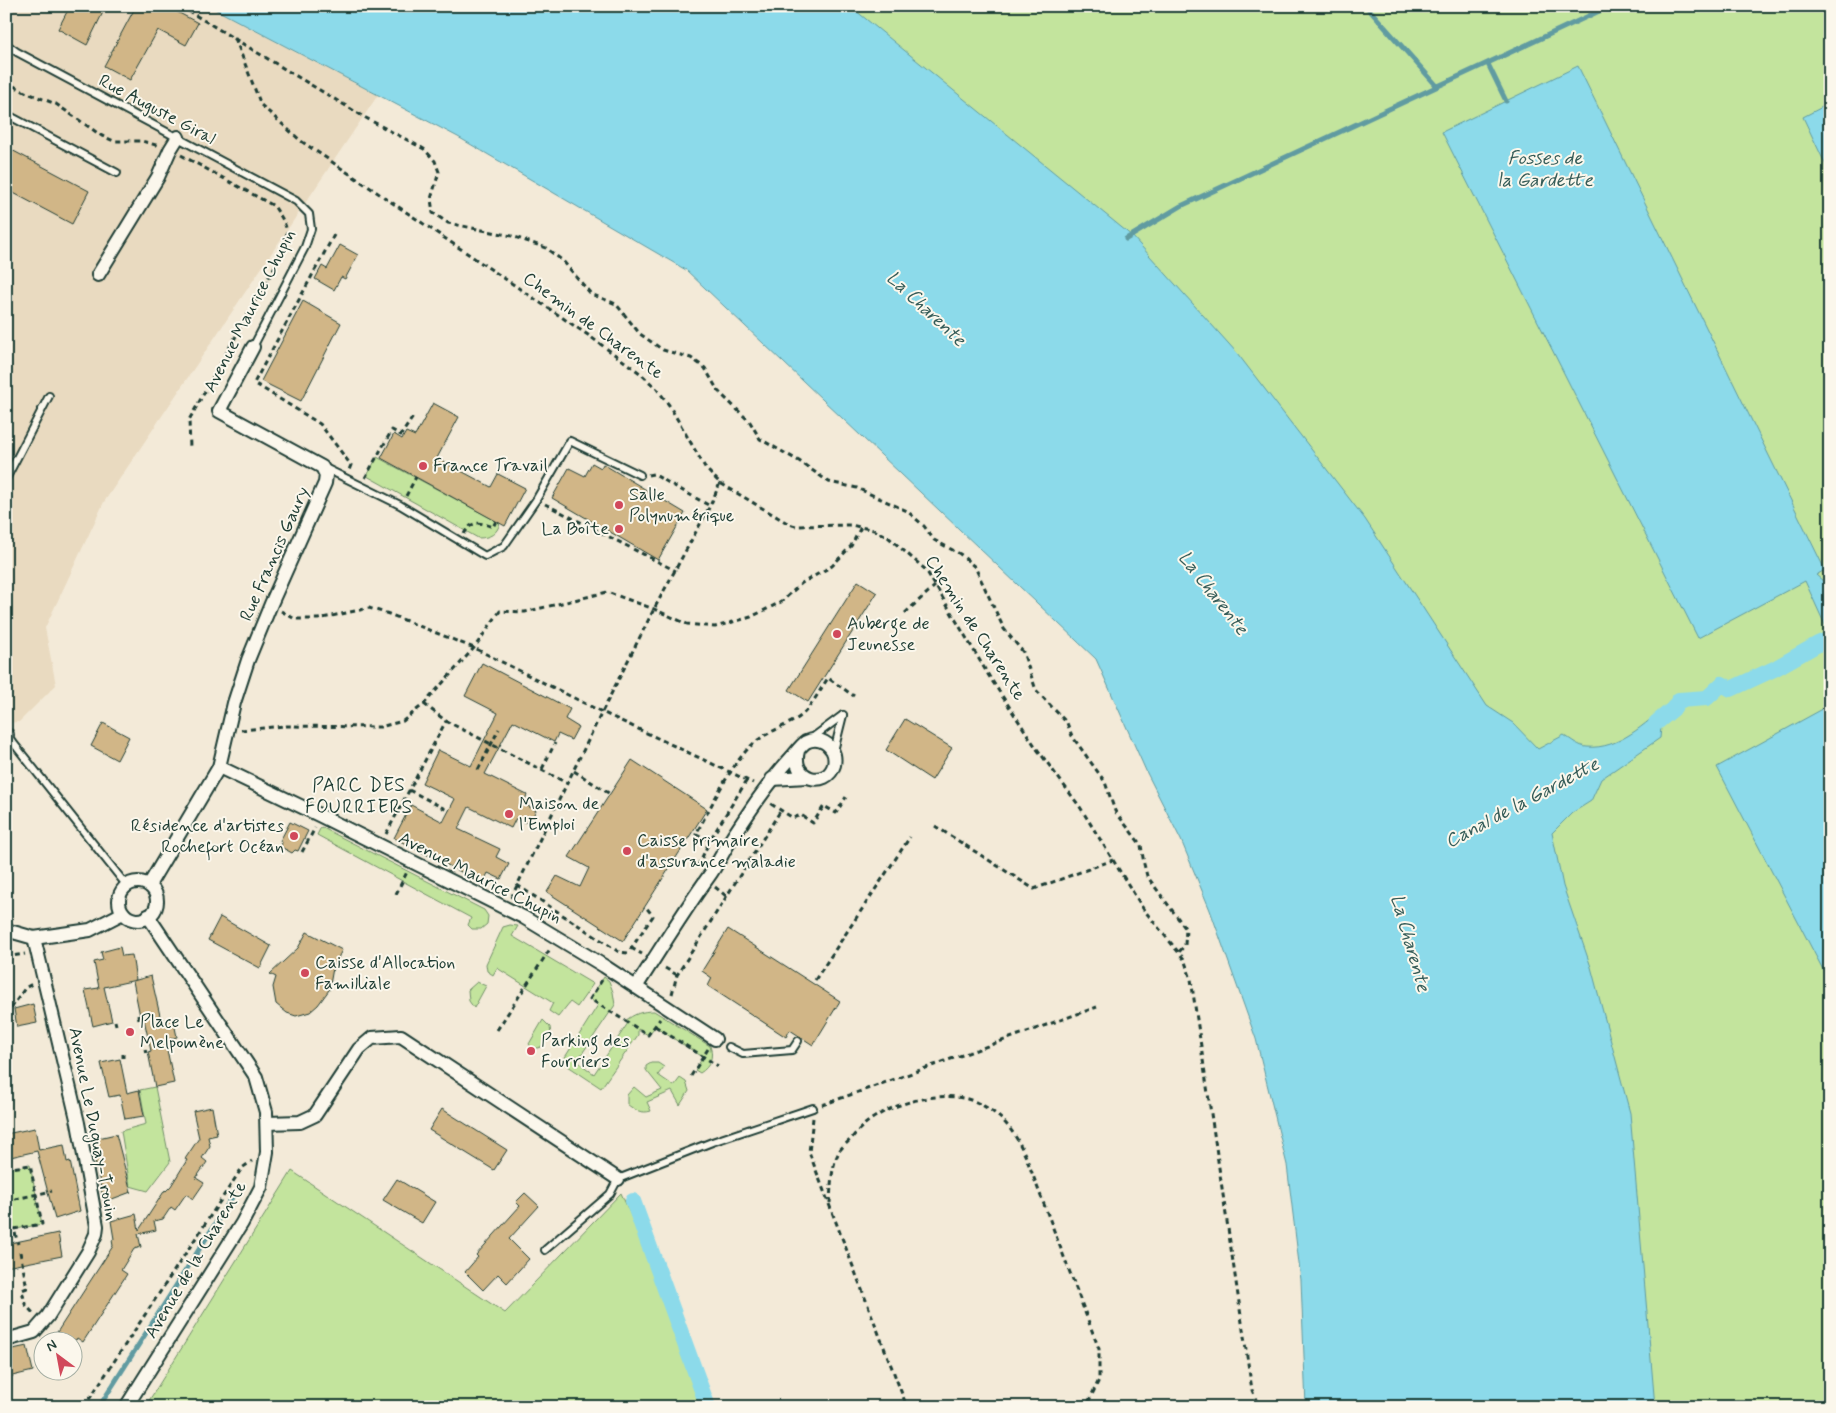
<svg xmlns="http://www.w3.org/2000/svg" width="1836" height="1413" font-family="Mynerve,sans-serif">
<style>
.built{fill:#e9dac0}
.green{fill:#c3e49d;stroke:#719068}
.water{fill:#8cdaea;stroke:#609ba1}
.lines{fill:none;stroke-linecap:round;stroke-linejoin:round}
.stream{stroke:#609ba1;stroke-width:5}
.canal{stroke:#8cdaea;stroke-width:16}
.building{fill:#d1b687;stroke:#1f3d34}
.lane-casing{stroke:#1f3d34;stroke-width:10}
.street-casing{stroke:#1f3d34;stroke-width:16}
.path{stroke:#1f3d34;stroke-width:3;stroke-dasharray:5 4;stroke-linecap:butt}
.lane{stroke:#fbf7ec;stroke-width:6}
.street{stroke:#fbf7ec;stroke-width:12}
.poi-dot{fill:#d1495b;stroke:#fbf7ec;stroke-width:2}
.labels{text-anchor:middle;dominant-baseline:central;stroke-width:4;stroke-linejoin:round;paint-order:stroke}
.street-label{font-size:18px;fill:#1f3d34;stroke:#fbf7ec}
.poi-label{font-size:18px;fill:#1f3d34;stroke:#fbf7ec;text-anchor:start}
.water-label{font-size:19px;font-style:italic;fill:#355c58;stroke:#fbf7ec}
.neighbourhood-label{font-size:19px;letter-spacing:1px;fill:#1f3d34;stroke:#fbf7ec}
</style>
<rect width="100%" height="100%" fill="#f3ead8"/>
<filter id="ink" filterUnits="userSpaceOnUse"><feTurbulence type="fractalNoise" baseFrequency=".02" numOctaves="2"/><feDisplacementMap in="SourceGraphic" scale="10" xChannelSelector="R" yChannelSelector="G"/><feConvolveMatrix kernelMatrix="1 2 1 2 8 2 1 2 1" color-interpolation-filters="sRGB"/></filter>
<g filter="url(#ink)">
<path class="built" d="M6 6H209L378 95 104 502 45 628 56 685 19 722 6 723Z"/>
<g class="green">
<path d="M795 6H1830V1407H1613Z"/>
<path d="M377 457 500 523C497 534 490 538 478 538L367 476Z"/>
<path d="M321 827 484 910 488 916 487 924 481 929H472L468 925 471 918 317 835Z"/>
<path d="M510 925 518 926 512 936 593 984 577 1007 570 1002 558 1017 549 1011 553 1003 497 968 493 975 487 971 486 964 503 927Z"/>
<path d="M604 977 609 981 613 992 615 1005 577 1061 594 1074 628 1023 625 1021C634 1014 642 1011 654 1011L710 1046C714 1057 710 1067 700 1073L695 1070 703 1057 655 1027 648 1035 638 1029V1035L601 1088 562 1062 598 1005 590 999Z"/>
<path d="M477 982 486 986 474 1008 469 1001 468 990Z"/>
<path d="M543 1020 550 1027 551 1035 541 1047 533 1049 529 1044Z"/>
<path d="M651 1063H658L664 1067 658 1075 674 1086 680 1078 686 1082 689 1091 680 1105 672 1091 647 1102 651 1111C642 1114 634 1110 627 1104V1095L634 1087 646 1097 662 1090 646 1070V1066Z"/>
<path d="M155 1087 170 1162 148 1191 130 1186 121 1131 146 1124 140 1090Z"/>
<path d="M30 1165 42 1224 6 1231V1169Z"/>
<path d="M292 1171 505 1313 621 1193 715 1407H413L410 1404 407 1407H145Z"/>
</g>
<g class="water">
<path d="M209 6H850L1132 236 1237 353 1365 519 1487 706 1513 723 1538 749 1564 735C1570 739 1580 747 1587 747 1619 750 1645 723 1668 705L1673 709 1679 710 1661 727 1660 738 1601 779 1591 801 1572 813 1552 833 1563 886 1591 967 1630 1113 1655 1407H1306L1301 1280 1287 1165 1256 1039 1210 910 1181 840 1147 773 1096 659 686 270 458 137Z"/>
<path d="M1578 66 1825 570 1816 575 1830 587V636L1805 581 1698 638 1442 132Z"/>
<path d="M1830 103V174L1803 117Z"/>
<path d="M1830 705V983L1717 767Z"/>
</g>
<g class="lines">
<g class="stream">
<path d="M1366 6 1437 86"/>
<path d="M1488 64 1506 101"/>
<path d="M1126 239 1181 206 1610 6"/>
<path d="M99 1407 233 1196"/>
<path d="M1818 1407 1830 1401"/>
</g>
<g class="canal">
<path d="M1656 723 1673 709 1679 700 1707 698 1722 684 1731 689 1774 669 1818 644 1830 639"/>
<path d="M633 1201 708 1407"/>
</g>
</g>
<g class="building">
<path d="M70 6H106L87 45 58 29Z"/>
<path d="M136 6H166L198 23 186 45 158 30 130 80 104 66Z"/>
<path d="M6 147 89 191 72 224 6 189Z"/>
<path d="M340 245 358 255 345 279 341 277 334 290 315 279 322 266 327 269Z"/>
<path d="M303 301 341 323 301 401 261 381Z"/>
<path d="M433 403 459 417 437 458 491 487 498 474 525 488 505 526 381 458 394 434 402 439 406 432 415 436Z"/>
<path d="M592 463 601 468 603 464 685 513 658 560 552 498 569 468 585 476Z"/>
<path d="M858 581 877 593 808 702 789 690Z"/>
<path d="M482 663 570 709 565 719 578 727 571 740 558 734 554 742 513 721 485 774 527 795 523 804 536 810 529 824 516 818 511 828 469 807 458 829 500 849 496 857 509 864 501 879 488 873 483 883 394 838 411 805 443 822 455 799 422 783 438 750 471 766 498 713 465 696Z"/>
<path d="M905 719 952 748 932 780 886 750Z"/>
<path d="M103 723 129 737 117 760 91 746Z"/>
<path d="M632 760 707 809 623 941 547 892 557 876 580 887 589 868 569 857Z"/>
<path d="M290 822 308 831 298 851 295 850 292 853 281 847 282 842 280 841Z"/>
<path d="M220 917 271 946 260 968 208 940Z"/>
<path d="M728 929 840 1001 813 1045 790 1030 786 1037 708 986 712 978 702 971Z"/>
<path d="M307 932 342 950 333 968 329 990 318 1005 310 1012 296 1016 287 1013 276 1004 273 987 276 977 270 974 298 948Z"/>
<path d="M120 947 122 956 132 955 136 980 104 987 112 1021 93 1026 85 990 99 988 94 962 103 960 101 952Z"/>
<path d="M151 976 161 1020 173 1018 177 1037 165 1040 174 1083 155 1087 148 1052 151 1051 143 1015 140 1016 133 981Z"/>
<path d="M33 1004 37 1023 17 1027 14 1009Z"/>
<path d="M120 1059 127 1093 139 1090 144 1116 125 1119 120 1095 109 1097 101 1063Z"/>
<path d="M212 1107 217 1135 208 1137 210 1146 202 1158 207 1162 196 1178 204 1183 193 1199 186 1194 175 1210 171 1207 163 1219 154 1221 156 1230 138 1234 141 1247 134 1249 121 1270 127 1274 83 1342 77 1338 76 1340H52L113 1246 112 1240 114 1239 111 1221 136 1214 139 1230 165 1190 166 1191 171 1186 187 1160 185 1159 199 1138 193 1111Z"/>
<path d="M442 1109 507 1150 494 1170 429 1130Z"/>
<path d="M35 1128 39 1150 64 1145 67 1162 70 1161 80 1211 55 1219 37 1151 6 1158V1134Z"/>
<path d="M116 1134 131 1192 104 1202 94 1155H97L94 1139Z"/>
<path d="M397 1179 435 1202 422 1223 383 1200Z"/>
<path d="M525 1193 539 1206 509 1239 529 1259 507 1283 498 1274 483 1290 465 1272 478 1257 476 1255 520 1206 516 1202Z"/>
<path d="M58 1233 62 1256 6 1267V1244Z"/>
<path d="M27 1346 33 1371 8 1377 6 1363 11 1362 8 1350Z"/>
</g>
<g class="lines">
<defs>
<g id="lane">
<path d="M6 44 17 52 296 201 309 214 311 229 305 247 253 347"/>
<path d="M6 114 117 173"/>
<path d="M325 468 400 505 485 556 504 546 536 500 570 441 640 475"/>
<path d="M6 479 49 396"/>
<path d="M7 735 127 886"/>
<path d="M812 738 843 715"/>
<path d="M834 751 843 715"/>
<path d="M729 1047 743 1054 792 1050 798 1041"/>
<path d="M545 1250 610 1194 618 1179 712 1142 813 1108"/>
</g>
<g id="street">
<path d="M98 275 158 177 170 150 178 137"/>
<path d="M6 735H7"/>
<path d="M219 767 321 816 523 917 604 966 715 1039"/>
<path d="M772 779 807 777"/>
<circle cx="138" cy="901" r="19"/>
<path d="M149 885 219 767 234 703 248 660 271 604 325 483 326 475 322 467 219 411 253 347"/>
<path d="M6 930 34 938 90 930 123 913"/>
<path d="M636 987C660 950 683 912 709 876 717 865 723 852 730 841 749 812 768 783 791 758 796 753 800 746 806 742 816 737 827 741 832 750 835 755 835 760 834 765 827 789 790 780 798 751"/>
<path d="M267 1123 300 1122 315 1115 359 1049 372 1038 401 1036 618 1179"/>
<path d="M6 1340 34 1332 48 1316 88 1252 96 1234 97 1226 78 1123 34 938"/>
<path d="M126 1407 242 1223 261 1187 267 1152 266 1112 256 1077 148 916"/>
</g>
</defs>
<use href="#lane" class="lane-casing"/>
<use href="#street" class="street-casing"/>
<g class="path">
<path d="M180 6 366 118 424 149 435 161 439 172 431 199 433 213 448 223 512 236 546 248 563 261 591 294 616 304 640 334 663 350 691 358 705 368 718 391 750 422 760 439 799 461 829 482 857 488 907 511 924 526 934 540 960 554 975 567 1004 629 1023 652 1036 690 1067 723 1072 736 1105 782 1115 811 1141 845 1144 864 1147 876 1186 929 1185 945 1178 953"/>
<path d="M235 38 261 105 301 141 588 335 640 373 657 389 669 405 706 469 720 483 789 524 796 526 851 525 874 530 888 537 926 570 989 676 1037 749 1080 807 1144 910 1184 959 1191 979 1252 1390 1259 1407"/>
<path d="M6 82 25 92 56 104 102 136 114 141H142L159 146"/>
<path d="M181 155 274 206C286 224 290 229 284 250L189 420 190 448"/>
<path d="M334 235 254 383 320 424 351 465 349 470"/>
<path d="M648 475 653 474 710 506"/>
<path d="M365 478 392 430 401 435 413 417"/>
<path d="M720 483 710 506 654 609 602 712 753 783"/>
<path d="M406 496 416 477"/>
<path d="M545 504 676 571"/>
<path d="M464 534C472 520 480 522 493 527L496 521"/>
<path d="M281 611 295 619H318L369 608 389 614 474 648 602 712 511 898"/>
<path d="M905 613 935 586"/>
<path d="M424 704 446 721 567 783"/>
<path d="M241 730 285 726 380 727 403 721 424 704 474 648 500 611 525 612 607 592 654 609 687 624 715 627 751 617 781 602 802 583 832 566 851 546 861 527"/>
<path d="M542 769 555 743"/>
<path d="M478 770 499 729"/>
<path d="M574 771 610 794"/>
<path d="M747 780 710 840 696 834C711 807 731 763 754 743 767 732 781 728 795 720 809 712 819 691 828 678L854 696"/>
<path d="M409 790 449 811"/>
<path d="M771 804 793 818 801 815 813 823 824 806 836 813 846 797"/>
<path d="M935 826 1034 889 1113 860"/>
<path d="M386 834 446 721"/>
<path d="M302 852 315 828"/>
<path d="M698 866 710 840"/>
<path d="M517 885 619 952 628 953 653 916 645 906"/>
<path d="M715 887 726 896"/>
<path d="M396 894 407 872"/>
<path d="M631 948 642 954"/>
<path d="M6 957 25 954"/>
<path d="M665 968 677 975"/>
<path d="M602 980 590 999 648 1035 660 1019"/>
<path d="M815 980 910 837"/>
<path d="M672 994 677 975 781 810"/>
<path d="M138 1015 139 1020"/>
<path d="M6 1016 25 988 32 984"/>
<path d="M115 1021 116 1025"/>
<path d="M655 1026 718 1066"/>
<path d="M497 1030 550 949"/>
<path d="M145 1049 146 1053"/>
<path d="M123 1054V1058"/>
<path d="M691 1076 708 1049"/>
<path d="M822 1105 1097 1007"/>
<path d="M813 1118 809 1152 907 1407"/>
<path d="M6 1169 30 1165 42 1224 14 1229 18 1244"/>
<path d="M6 1201 52 1191"/>
<path d="M830 1203C831 1185 831 1166 840 1150 843 1146 847 1143 851 1139 855 1134 859 1129 864 1125 889 1103 944 1088 976 1102 1002 1114 1015 1132 1026 1157L1099 1349V1380L1086 1407"/>
<path d="M20 1252 27 1288 22 1290 25 1304 33 1313"/>
<path d="M84 1407 242 1168 252 1161"/>
</g>
<use href="#lane" class="lane"/>
<use href="#street" class="street"/>
</g>
</g>
<g class="poi-dot">
<circle cx="423" cy="466" r="5"/>
<circle cx="619" cy="505" r="5"/>
<circle cx="619" cy="529" r="5"/>
<circle cx="837" cy="634" r="5"/>
<circle cx="509" cy="814" r="5"/>
<circle cx="294" cy="836" r="5"/>
<circle cx="627" cy="851" r="5"/>
<circle cx="305" cy="973" r="5"/>
<circle cx="130" cy="1032" r="5"/>
<circle cx="531" cy="1051" r="5"/>
</g>
<g class="labels">
<g class="street-label">
<text transform="translate(157 110) rotate(28)">Rue Auguste Giral</text>
<text transform="translate(250 311) rotate(-63)">Avenue Maurice Chupin</text>
<text transform="translate(593 326) rotate(36)">Chemin de Charente</text>
<text transform="translate(275 554) rotate(-66)">Rue Francis Gaury</text>
<text transform="translate(975 628) rotate(57)">Chemin de Charente</text>
<text transform="translate(480 878) rotate(27)">Avenue Maurice Chupin</text>
<text transform="translate(93 1124) rotate(79)">Avenue Le Duguay-Trouin</text>
<text transform="translate(196 1260) rotate(-59)">Avenue de la Charente</text>
</g>
<g class="poi-label">
<text x="433" y="466">France Travail</text>
<text x="629" y="495">Salle<tspan x="629" dy="21">Polynumérique</tspan></text>
<text x="609" y="529" text-anchor="end">La Boîte</text>
<text x="847" y="624">Auberge de<tspan x="847" dy="21">Jeunesse</tspan></text>
<text x="519" y="804">Maison de<tspan x="519" dy="21">l'Emploi</tspan></text>
<text x="284" y="826" text-anchor="end">Résidence d'artistes<tspan x="284" dy="21">Rochefort Océan</tspan></text>
<text x="637" y="841">Caisse primaire<tspan x="637" dy="21">d'assurance maladie</tspan></text>
<text x="315" y="963">Caisse d'Allocation<tspan x="315" dy="21">Familliale</tspan></text>
<text x="140" y="1022">Place Le<tspan x="140" dy="21">Melpomène</tspan></text>
<text x="541" y="1041">Parking des<tspan x="541" dy="21">Fourriers</tspan></text>
</g>
<g class="water-label">
<text x="1545" y="158">Fosses de<tspan x="1545" dy="22">la Gardette</tspan></text>
<text transform="translate(926 309) rotate(43)">La Charente</text>
<text transform="translate(1213 593) rotate(52)">La Charente</text>
<text transform="translate(1522 803) rotate(-28)">Canal de la Gardette</text>
<text transform="translate(1410 943) rotate(74)">La Charente</text>
</g>
<g class="neighbourhood-label">
<text x="359" y="785">PARC DES<tspan x="359" dy="22">FOURRIERS</tspan></text>
</g>
</g>
<rect width="1836" height="1413" fill="none" stroke="#fbf7ec" stroke-width="25"/>
<rect x="12" y="12" width="1811" height="1388" fill="none" stroke="#1f3d34" stroke-width="2" filter="url(#ink)"/>
<g transform="translate(58 1356) rotate(328)"><circle r="24" fill="#fbf7ec" stroke="#a3ada2"/>
<path d="M0-4L9 19L0 12L-9 19Z" fill="#d1495b"/>
<text y="-8" font-size="14" font-weight="bold" text-anchor="middle" fill="#1f3d34">N</text>
</g>
</svg>
